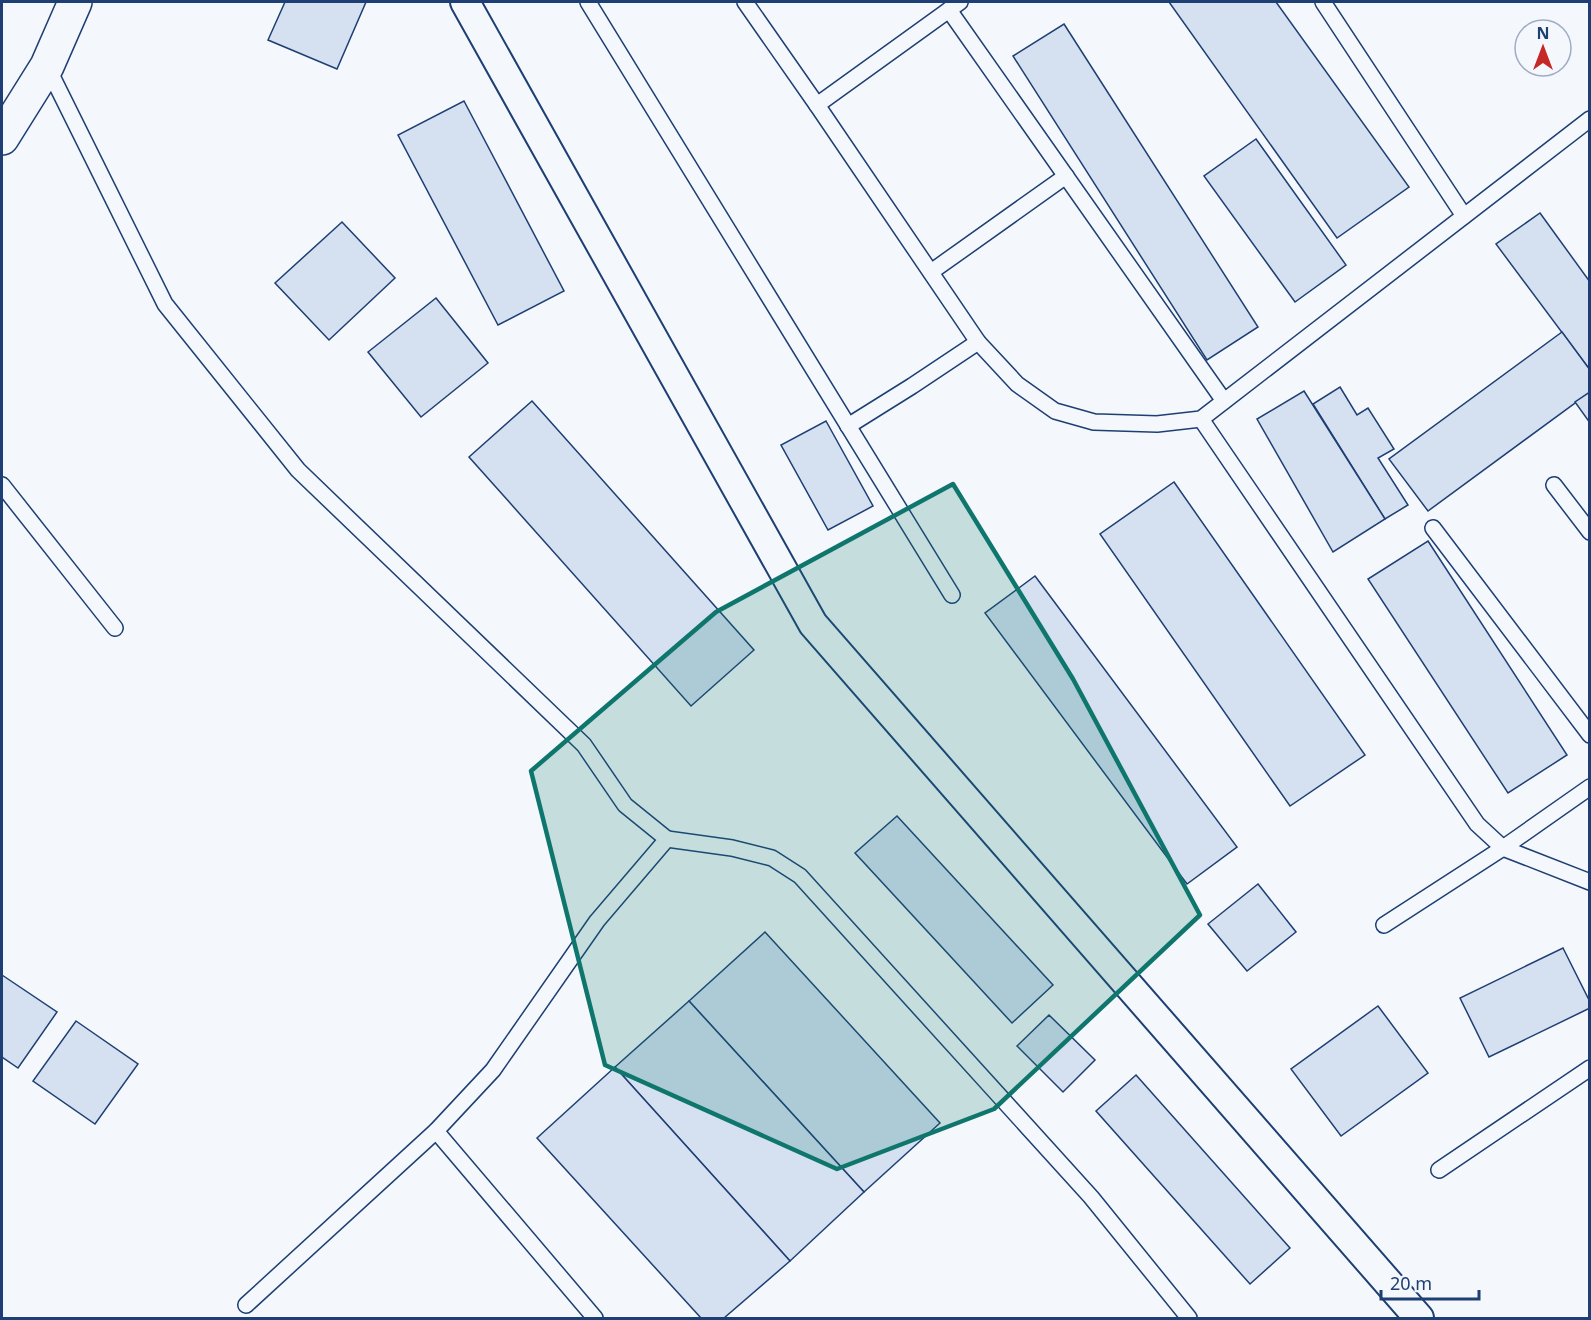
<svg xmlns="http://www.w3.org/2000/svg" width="1591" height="1320" font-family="'Noto Sans',sans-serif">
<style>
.building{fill:#d5e0f0;stroke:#1d3f73;stroke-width:1.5}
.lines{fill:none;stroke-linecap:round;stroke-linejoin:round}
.lane-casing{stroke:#1d3f73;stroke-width:18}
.street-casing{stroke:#1d3f73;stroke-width:32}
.primary-casing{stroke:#1d3f73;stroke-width:36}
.lane{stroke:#f4f7fb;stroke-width:15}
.street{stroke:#f4f7fb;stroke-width:28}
.primary{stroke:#f4f7fb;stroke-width:33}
.marked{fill:#0f766e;fill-opacity:0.2;stroke:#0f766e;stroke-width:4.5;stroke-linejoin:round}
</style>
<rect width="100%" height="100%" fill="#f4f7fb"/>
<g class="building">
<path d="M285 2H366L337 69 268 40Z"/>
<path d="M1169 2H1276L1409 187 1337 238Z"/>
<path d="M1064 24 1258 327 1207 360 1013 56Z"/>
<path d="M464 101 564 291 498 325 398 135Z"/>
<path d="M1256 139 1346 265 1295 302 1204 176Z"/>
<path d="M1540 213 1590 282V370L1496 244Z"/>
<path d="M342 222 395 278 329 340 275 283Z"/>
<path d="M436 298 488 363 421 417 368 352Z"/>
<path d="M1562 332 1590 370V392L1428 511 1389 459Z"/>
<path d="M1340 387 1357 415 1368 408 1394 449 1378 458 1408 505 1385 519 1313 404Z"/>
<path d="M1304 391 1385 519 1333 552 1257 419Z"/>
<path d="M1590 392V423L1575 402Z"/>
<path d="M532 401 754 650 691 706 469 457Z"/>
<path d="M826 421 873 506 828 530 781 445Z"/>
<path d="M1174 482 1365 755 1290 806 1100 534Z"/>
<path d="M1428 541 1567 755 1508 793 1368 579Z"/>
<path d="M1035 576 1237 847 1187 884 985 613Z"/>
<path d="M897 816 1053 985 1012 1023 855 853Z"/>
<path d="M1258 884 1296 932 1247 971 1208 924Z"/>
<path d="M765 932 940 1123 864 1192 689 1001Z"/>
<path d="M1563 948 1590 1002V1008L1489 1057 1460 998Z"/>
<path d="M2 975 57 1012 18 1068 2 1057Z"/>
<path d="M689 1001 864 1192 790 1261 615 1067Z"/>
<path d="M1378 1006 1428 1073 1341 1136 1291 1069Z"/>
<path d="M1049 1015 1095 1060 1063 1092 1017 1046Z"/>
<path d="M76 1021 138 1064 95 1124 33 1081Z"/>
<path d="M615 1067 790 1261 724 1318H701L537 1138Z"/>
<path d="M1136 1075 1290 1248 1250 1284 1096 1111Z"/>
</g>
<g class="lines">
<defs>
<g id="lane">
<path d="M588 2 952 595"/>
<path d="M745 2 817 105 978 342 1017 384 1055 411 1094 422 1157 424 1201 419 1590 119"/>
<path d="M1323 2 1464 216"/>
<path d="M949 10 1224 401"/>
<path d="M47 66 165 304 298 470 584 745 625 805 667 839 597 921 493 1070 436 1131 246 1305"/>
<path d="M817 105 960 2"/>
<path d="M931 272 1066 176"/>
<path d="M1201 419 1477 824 1503 848 1590 882"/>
<path d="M848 426 912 386 978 342"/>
<path d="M2 485 115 628"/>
<path d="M1554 485 1590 532"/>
<path d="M1433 528 1590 735"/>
<path d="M667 839 732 848 772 858 800 876 1091 1197 1189 1318"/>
<path d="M1384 925 1503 848 1590 787"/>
<path d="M436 1131 595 1318"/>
<path d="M1439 1170 1590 1068"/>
</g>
<path id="street" d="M465 2 813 624 1419 1318"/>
<path id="primary" d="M2 138 47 66 75 2"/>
</defs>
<use href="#lane" class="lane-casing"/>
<use href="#street" class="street-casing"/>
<use href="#primary" class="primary-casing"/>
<use href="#lane" class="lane"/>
<use href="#street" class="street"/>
<use href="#primary" class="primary"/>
</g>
<path class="marked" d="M953 484 1073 679 1200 915 994 1109 837 1169 605 1065 531 771 716 612Z"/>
<rect width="1591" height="1320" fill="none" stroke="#1d3f73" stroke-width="6"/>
<g transform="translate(1543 48)"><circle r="28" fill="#f4f7fb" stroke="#9eadc5" stroke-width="1.5"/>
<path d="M0-4.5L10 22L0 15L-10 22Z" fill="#c62828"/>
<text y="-9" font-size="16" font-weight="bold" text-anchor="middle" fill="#1d3f73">N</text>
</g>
<path d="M1381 1290v9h98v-9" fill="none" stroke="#1d3f73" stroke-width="3"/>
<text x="1390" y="1290" font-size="18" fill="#1d3f73" stroke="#f4f7fb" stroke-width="4.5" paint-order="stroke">20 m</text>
</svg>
